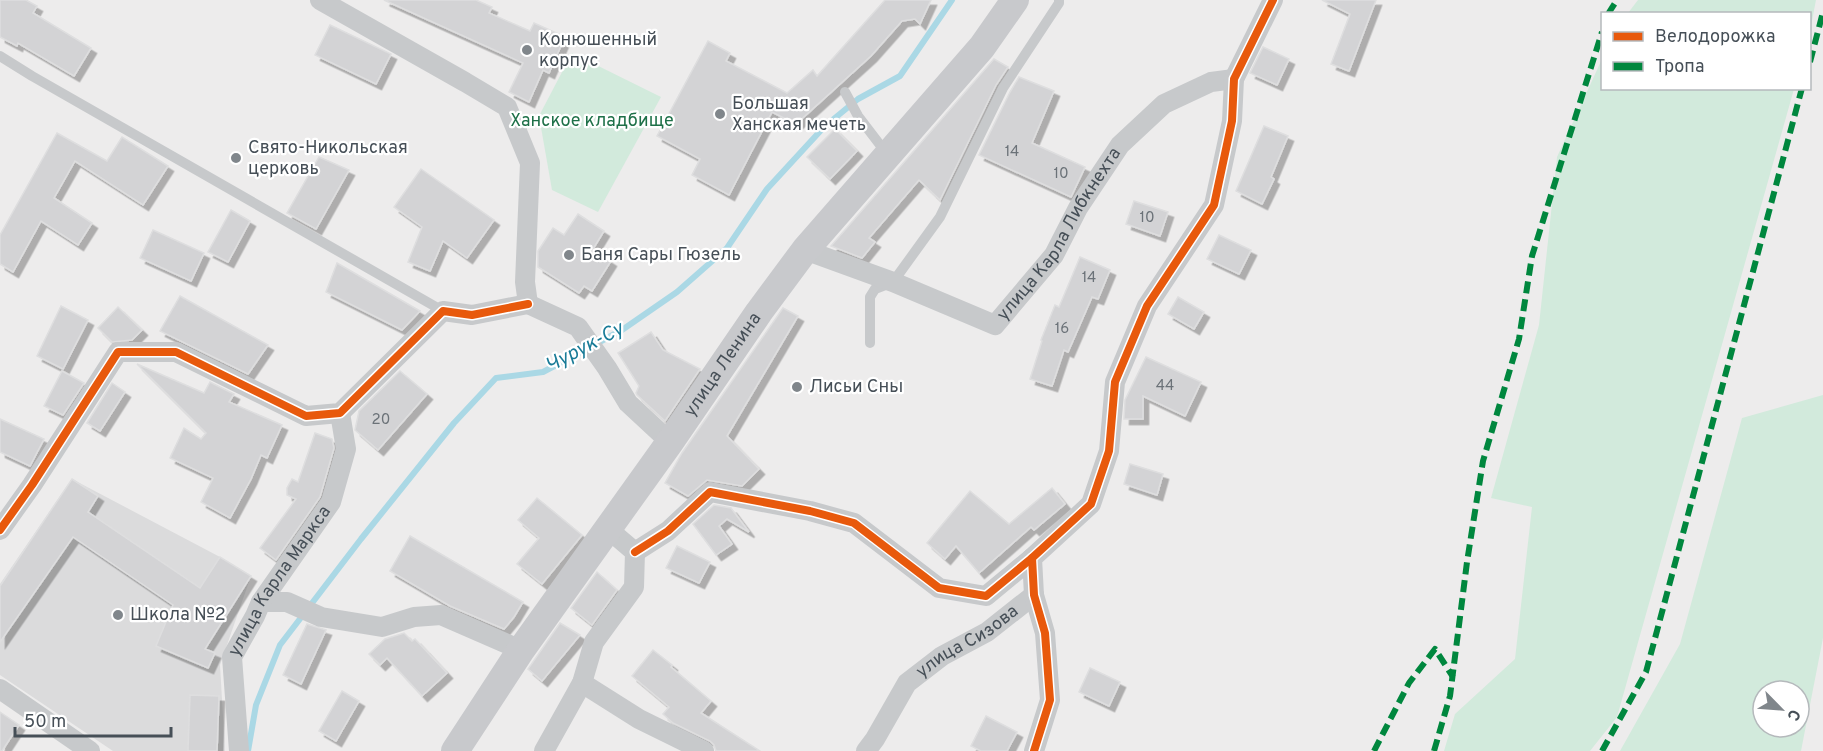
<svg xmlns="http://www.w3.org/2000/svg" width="1823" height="751" font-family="Overpass,sans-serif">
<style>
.education{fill:#dbdbdc}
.green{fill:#d2eadc;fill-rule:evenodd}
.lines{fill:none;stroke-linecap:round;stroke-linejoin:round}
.stream{stroke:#aad8e5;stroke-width:6}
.building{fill:#d3d3d5;stroke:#dededf;stroke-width:1.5;filter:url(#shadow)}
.service{stroke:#c7c9cb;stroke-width:10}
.minor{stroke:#c7c9cb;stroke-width:20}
.secondary{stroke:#c8c9cc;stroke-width:28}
.quiet{stroke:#00873e;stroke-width:6;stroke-dasharray:12 6;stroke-linecap:butt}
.cycleway-casing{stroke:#fff;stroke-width:11}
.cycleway{stroke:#e8590c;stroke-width:8}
.poi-dot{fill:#80868b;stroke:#fff;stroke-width:2}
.labels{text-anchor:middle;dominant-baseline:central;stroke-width:4.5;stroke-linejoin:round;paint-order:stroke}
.number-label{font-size:15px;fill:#6b7278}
.poi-label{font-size:18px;fill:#464f57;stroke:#fff;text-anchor:start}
.park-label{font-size:18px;fill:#1e7048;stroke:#fff}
.street-label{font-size:18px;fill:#464f57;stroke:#fff}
.water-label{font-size:20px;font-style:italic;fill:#197b97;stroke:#fff}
</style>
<defs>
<filter id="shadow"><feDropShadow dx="5.5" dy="5.5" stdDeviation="0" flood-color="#0004"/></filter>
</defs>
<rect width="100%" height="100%" fill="#edecec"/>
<path class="education" d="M72 479 220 557 251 576 220 665 225 751H113L0 675V584Z"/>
<g class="green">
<path d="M1638 0H1816L1810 31V14L1628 13Z"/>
<path d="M572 53 661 97 598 212 552 190 539 116Z"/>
<path d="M1602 59V88L1794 89 1617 717 1590 751H1444L1455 714 1515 659 1532 507 1491 498 1539 325 1557 157Z"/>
<path d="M1823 395V638L1801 751H1620L1680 644 1742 418ZM1763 691H1799V727H1763Z"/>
</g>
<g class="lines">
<path class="stream" d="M248 751 256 705 280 645 361 539 454 423 496 378 543 372 622 330 677 292 727 248 767 189 824 127 858 99 900 76 952 0"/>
</g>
<g class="building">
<path d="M0 0H26L37 6 33 13 91 48 74 76 18 43 17 46 0 37Z"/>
<path d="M384 0H476L492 7 489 13 530 31 534 23 565 37 549 73 543 70 529 102 509 92 523 63Z"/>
<path d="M885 0H931L920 24 915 19 902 21 871 56 796 124 772 112 729 195 692 175 700 159 657 136 708 41 730 53 726 61 787 93 813 70 817 76Z"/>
<path d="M1322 0H1376L1349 71 1331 64 1350 14Z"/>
<path d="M330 25 391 54 376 84 315 55Z"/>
<path d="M1263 47 1289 59 1277 85 1250 73Z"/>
<path d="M994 59 1008 67 996 85 940 200 919 180 869 238 875 242 862 258 831 246Z"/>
<path d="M1019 77 1054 91 1032 143 1085 167 1071 197 979 155 1010 92Z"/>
<path d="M1264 126 1288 136 1271 177 1274 179 1262 204 1236 191Z"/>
<path d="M835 129 857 151 830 179 807 157Z"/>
<path d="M57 133 107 161 122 137 168 166 143 205 75 161 54 198 92 223 78 245 41 221 13 272 0 264V235Z"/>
<path d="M319 157 349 170 316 229 287 213Z"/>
<path d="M421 169 494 220 467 258 443 241 430 271 408 262 422 227 394 207Z"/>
<path d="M1134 201 1168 212 1160 236 1126 224Z"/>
<path d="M231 210 250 221 228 262 208 252Z"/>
<path d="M578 214 604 231 593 249 611 261 592 291 584 286 579 293 538 267V251L553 228 564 235Z"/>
<path d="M153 230 204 253 191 281 140 258Z"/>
<path d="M1219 235 1251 250 1239 274 1207 259Z"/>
<path d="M1080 257 1110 270 1098 299 1092 297 1068 352 1064 350 1052 386 1030 379 1042 341 1041 340 1055 305 1059 307Z"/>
<path d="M337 263 420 311 402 330 326 292Z"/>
<path d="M180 296 268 345 248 374 160 331Z"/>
<path d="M1178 297 1204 312 1194 329 1168 314Z"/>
<path d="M61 306 88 320 63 369 37 356Z"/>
<path d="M118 307 142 330 132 340 112 342 98 328Z"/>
<path d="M783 308 798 316 727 436 759 469 742 486 707 480 688 496 665 483 682 453Z"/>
<path d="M651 332 663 350 700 369 665 421 637 395 636 393 639 386 618 353Z"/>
<path d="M1146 357 1201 382 1185 416 1143 396V419H1124L1125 400Z"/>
<path d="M137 364 204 393 210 382 234 394 229 402 282 425 267 458 261 455 251 479 230 518 201 502 213 478 170 458 184 428 201 439 206 433Z"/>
<path d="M62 371 84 383 63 415 44 406Z"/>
<path d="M400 371 427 394 378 450 355 430 359 411Z"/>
<path d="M112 383 125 392 100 431 87 423Z"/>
<path d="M0 419 44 439 30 466 0 452Z"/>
<path d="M315 433 332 439 334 448 320 497 276 560 260 548 296 499 287 495V488L292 479 298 482Z"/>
<path d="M1130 464 1163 474 1157 495 1124 484Z"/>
<path d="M72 479 98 496 88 512 200 588 220 557 251 576 205 649 215 653 208 668 156 646 173 605 73 537 0 642V586Z"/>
<path d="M1052 488 1065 504 1034 530 1031 527 979 573 956 546 945 559 927 543 970 491 1009 524Z"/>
<path d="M537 498 582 535 542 584 517 564 539 538 518 520Z"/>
<path d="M714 505 731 508 749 532 727 519 719 526 732 544 716 555 693 524Z"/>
<path d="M410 536 523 602 514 617 504 629 450 606 390 571Z"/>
<path d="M677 546 710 562 699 583 666 568Z"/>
<path d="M597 572 617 590 592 625 571 608Z"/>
<path d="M560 623 580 635 542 681 528 669Z"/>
<path d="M307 624 326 630 301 684 283 675Z"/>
<path d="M404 633 412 641 415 639 447 673 422 696 387 658 380 665 369 654 385 639Z"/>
<path d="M653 650 672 665 671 667 711 701 701 713 760 751H716L714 745 710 741 673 723 663 714 669 707 632 676Z"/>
<path d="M1090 668 1120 682 1109 706 1079 692Z"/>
<path d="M342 691 359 701 336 741 319 731Z"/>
<path d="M190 695 219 696 217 751H188Z"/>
<path d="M0 712 19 725 2 751H0Z"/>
<path d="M986 716 1017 732 1007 751H981L971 746Z"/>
</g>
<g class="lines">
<g class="service">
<path d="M0 56 32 76 443 311"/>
<path d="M845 92 858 116 887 154"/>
<path d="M870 343V297L875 289 893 282 940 217 1003 88 1059 3V0"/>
</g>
<g class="minor">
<path d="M320 0 465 82 507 107 530 163 525 282 528 304"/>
<path id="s1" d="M805 250 893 282 995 325 1054 255 1078 208 1120 145 1164 104 1211 82 1234 79"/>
<path d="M528 304 578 327 607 368 628 403 670 442"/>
<path d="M0 530 32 485 118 352H176L306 416 340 413 443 311 472 315 528 304"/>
<path d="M635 552 668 531 710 492 810 511 854 523 939 588 986 596 1032 558"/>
<path d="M261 602H287L321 617 382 627 414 617 441 615 521 650"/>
<path d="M582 683 639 719 704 751"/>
<path d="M0 689 90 751"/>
<path id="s2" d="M239 751 232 657 255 616 261 602 331 502 346 449 340 413"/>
<path d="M544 751 582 683 594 642 634 587 635 552 608 529"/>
<path id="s3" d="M866 751 875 739 907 683 942 656 987 632 1034 595"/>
<path d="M1034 751 1050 700 1045 633 1034 595 1032 558 1091 504 1109 451 1115 382 1147 306 1214 205 1232 121 1234 79 1273 0"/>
</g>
<path class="secondary" id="s4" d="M455 751 521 650 670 442 759 312 805 250 982 47 1015 0"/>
<g class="quiet">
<path d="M1608 14 1617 0"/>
<path d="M1810 62 1823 12"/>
<path d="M1374 751 1409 683 1435 649 1453 677"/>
<path d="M1434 751 1450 696 1467 562 1483 461 1519 339 1532 256 1602 32"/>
<path d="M1602 751 1646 672 1802 88"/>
</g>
<defs>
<g id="cycleway">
<path d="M0 530 32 485 118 352H176L306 416 340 413 443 311 472 315 528 304"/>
<path d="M635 552 668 531 710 492 810 511 854 523 939 588 986 596 1032 558"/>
<path d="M1034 751 1050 700 1045 633 1034 595 1032 558 1091 504 1109 451 1115 382 1147 306 1214 205 1232 121 1234 79 1273 0"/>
</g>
</defs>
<use href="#cycleway" class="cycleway-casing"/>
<use href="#cycleway" class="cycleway"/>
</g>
<g class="poi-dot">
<circle cx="527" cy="50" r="6"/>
<circle cx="720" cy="114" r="6"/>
<circle cx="236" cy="158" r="6"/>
<circle cx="569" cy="255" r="6"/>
<circle cx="797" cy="387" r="6"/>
<circle cx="118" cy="615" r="6"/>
</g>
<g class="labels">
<g class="number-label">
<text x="1012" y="152">14</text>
<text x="1061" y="174">10</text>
<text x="1147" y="218">10</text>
<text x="1089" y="278">14</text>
<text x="1062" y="329">16</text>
<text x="1165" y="386">44</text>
<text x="381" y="420">20</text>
</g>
<g class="poi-label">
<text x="539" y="40">Конюшенный<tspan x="539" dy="21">корпус</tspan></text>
<text x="732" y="104">Большая<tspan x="732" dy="21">Ханская мечеть</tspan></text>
<text x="248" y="148">Свято-Никольская<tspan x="248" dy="21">церковь</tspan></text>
<text x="581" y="255">Баня Сары Гюзель</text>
<text x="809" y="387">Лисьи Сны</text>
<text x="130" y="615">Школа №2</text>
</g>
<g class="park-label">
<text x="592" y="121">Ханское кладбище</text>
</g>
<g class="street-label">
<text stroke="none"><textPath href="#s1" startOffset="316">улица Карла Либкнехта</textPath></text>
<text stroke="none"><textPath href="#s4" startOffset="470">улица Ленина</textPath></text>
<text stroke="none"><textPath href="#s2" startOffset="184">улица Карла Маркса</textPath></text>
<text stroke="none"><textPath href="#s3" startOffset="153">улица Сизова</textPath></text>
</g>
<g class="water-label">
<text transform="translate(585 348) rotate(-28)">Чурук-Су</text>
</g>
</g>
<rect x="1601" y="12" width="210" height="78" fill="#ffffff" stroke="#b5b9bc" stroke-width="1.5"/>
<rect x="1613" y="32" width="30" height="9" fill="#e8590c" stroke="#b5b9bc" stroke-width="1.5"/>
<text x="1655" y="42" font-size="18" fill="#464f57">Велодорожка</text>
<rect x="1613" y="62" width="30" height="9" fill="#00873e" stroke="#b5b9bc" stroke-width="1.5"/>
<text x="1655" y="72" font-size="18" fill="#464f57">Тропа</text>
<g transform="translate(1781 709) rotate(115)"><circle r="28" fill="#ffffff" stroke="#b5b9bc" stroke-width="1.5"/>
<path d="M0-4.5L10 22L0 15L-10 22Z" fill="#80868b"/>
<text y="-9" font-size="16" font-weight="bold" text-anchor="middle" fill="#464f57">С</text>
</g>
<path d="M15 727v9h156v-9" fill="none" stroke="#464f57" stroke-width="3"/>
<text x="24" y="727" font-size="18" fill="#464f57" stroke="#ffffff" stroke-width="4.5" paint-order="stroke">50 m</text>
</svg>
